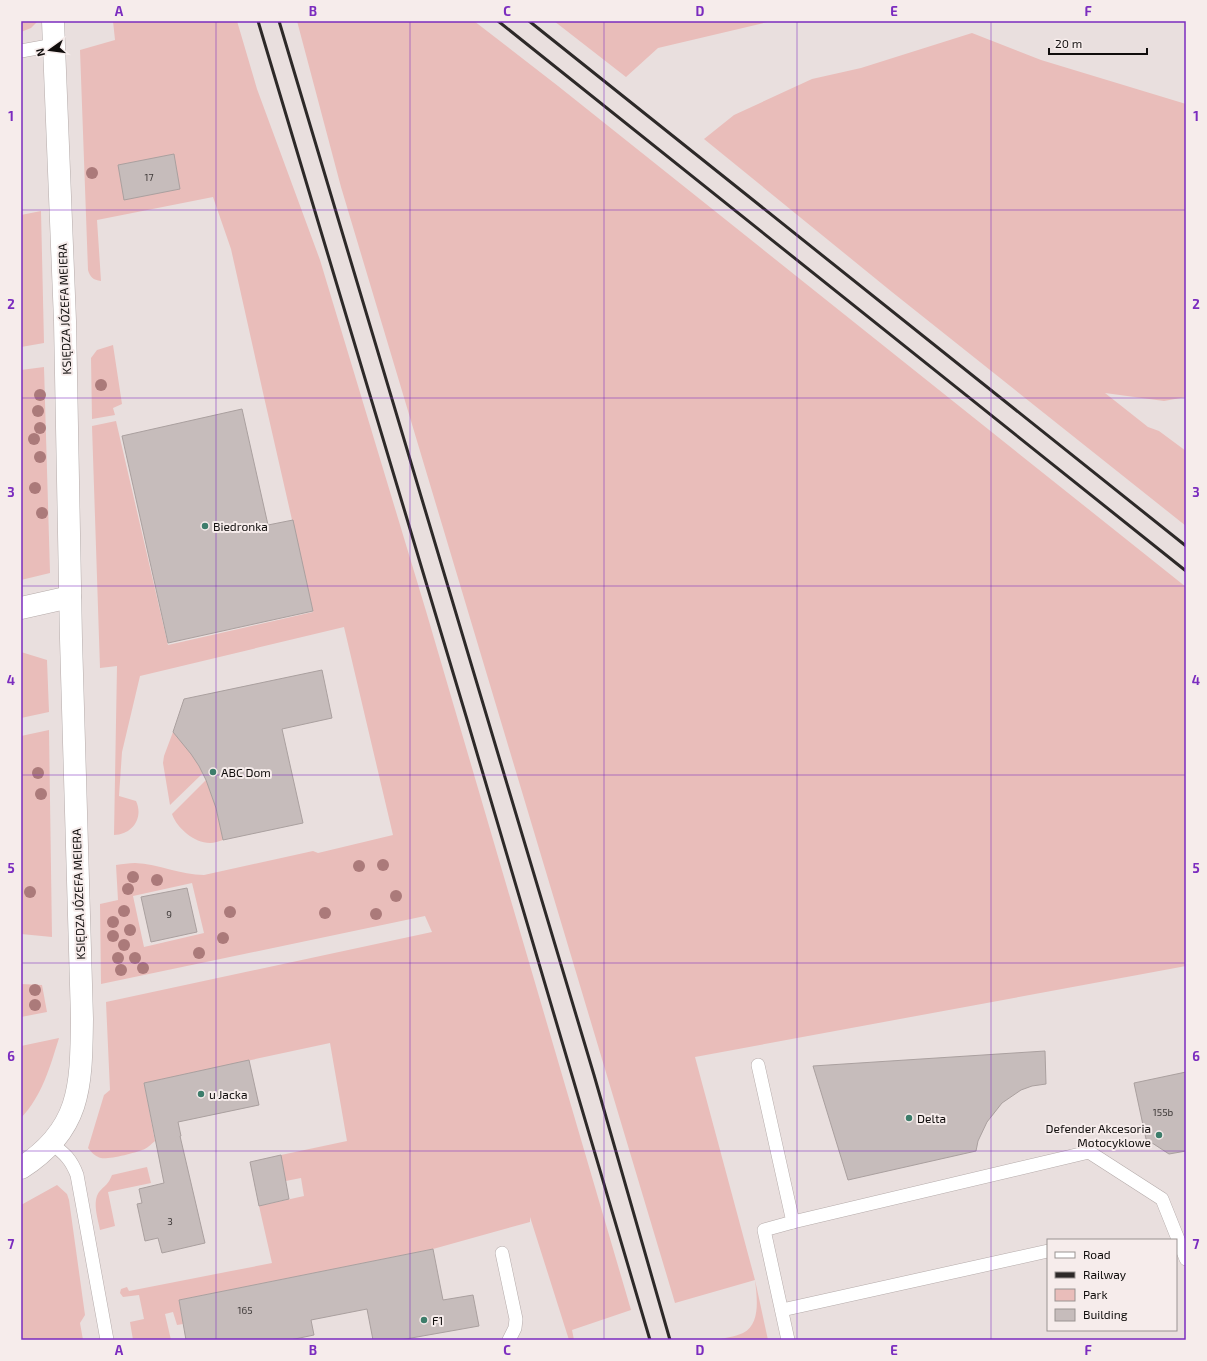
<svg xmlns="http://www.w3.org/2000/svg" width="1207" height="1361" font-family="'Exo 2',sans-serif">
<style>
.green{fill:#e9bdba;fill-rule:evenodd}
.building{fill:#c6bcbb;stroke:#aaa09f}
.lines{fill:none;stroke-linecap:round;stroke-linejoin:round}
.lane-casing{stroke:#b5abaa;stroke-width:14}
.street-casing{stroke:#b5abaa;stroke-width:23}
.lane{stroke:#fff;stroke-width:13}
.street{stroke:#fff;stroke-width:22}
.rail{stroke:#2d2928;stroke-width:3}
.tree{fill:#ab7a7a}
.grid{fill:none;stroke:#7b2cbf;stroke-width:1;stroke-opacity:0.55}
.poi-dot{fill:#3d7d6b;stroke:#f6eceb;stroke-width:1.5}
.labels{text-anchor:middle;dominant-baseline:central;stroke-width:4;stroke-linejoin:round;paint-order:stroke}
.number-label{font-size:10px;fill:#3e3938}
.street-label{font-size:12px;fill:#100d0c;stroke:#f6eceb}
.poi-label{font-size:12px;fill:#100d0c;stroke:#f6eceb;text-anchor:start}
.neatline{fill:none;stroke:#7b2cbf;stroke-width:1.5}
.grid-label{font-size:13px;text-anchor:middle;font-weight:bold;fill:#7b2cbf}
</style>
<rect width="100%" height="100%" fill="#e9dfde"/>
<g class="green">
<path d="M21 21H38L31 28 21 32Z"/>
<path d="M113 21H237L257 89 320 260 426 611 631 1310 572 1330 574 1340H569L530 1217V1222L433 1249 179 1300 183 1324 177 1325 173 1312 165 1314 171 1340H133L130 1322 144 1319 139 1295 123 1297 120 1293 121 1289 127 1287 129 1291 272 1263 259 1206 304 1196 301 1178 255 1187 254 1181 284 1174 281 1155 347 1141 330 1043 144 1083 155 1141C151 1144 147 1149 142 1150 135 1153 107 1160 101 1158 96 1157 91 1152 88 1148L104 1095 110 1090 106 1002 432 932 425 916 101 984 100 904 118 900 116 865C123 864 129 863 135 863 159 864 181 875 204 875L313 851 318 853 393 835 344 627 140 676 122 752 119 796 136 801C144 818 132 835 114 835L117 666 100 668 92 426 116 421 168 645 313 612 264 397 231 249 213 197 97 220 101 281C93 280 90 277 88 270L80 50 115 40ZM192 883 204 933 144 947 133 896Z"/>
<path d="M297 21H474L558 86 1186 587V966L695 1057 755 1280 768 1340H715C723 1338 735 1337 743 1333 761 1324 757 1297 755 1280L675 1303 341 187Z"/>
<path d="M554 21H772L658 48 626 77Z"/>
<path d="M972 33 1041 60 1186 104V397L1164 401 1105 393 1148 427 1159 431 1186 451V526L892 292 704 139 734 115 812 79 861 68Z"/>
<path d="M41 211 44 343 21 347V215Z"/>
<path d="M113 345 122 404 113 408 115 415 92 419 91 358 97 350Z"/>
<path d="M44 367 50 573 21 580V370Z"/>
<path d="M21 652 47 660 49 712 21 718Z"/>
<path d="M49 730 52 937 21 934V736Z"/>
<path d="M173 732 191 753 203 773 170 805 163 763 164 756Z"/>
<path d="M206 780 216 808 223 840C219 841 214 843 210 843 194 843 177 828 172 814Z"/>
<path d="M21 984 42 985 47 1012 21 1017Z"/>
<path d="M59 1038C50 1067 42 1096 21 1118V1046Z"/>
<path d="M147 1167 151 1183 108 1192 115 1226 100 1230C98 1219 92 1202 99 1192 105 1185 108 1185 112 1175Z"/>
<path d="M57 1185 67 1194 69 1200 85 1315 80 1323 83 1340H21V1205Z"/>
</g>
<g class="building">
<path d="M174 154 180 189 124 200 118 165Z"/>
<path d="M242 409 268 525 293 520 313 611 168 643 122 436Z"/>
<path d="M322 670 332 718 282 729 303 823 223 840 216 808 206 780 199 766 191 754 173 732 184 699Z"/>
<path d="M187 888 197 932 151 942 141 897Z"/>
<path d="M1045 1051 1046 1084 1032 1086 1021 1090 1002 1103 987 1122 978 1141 976 1151 848 1180 813 1066Z"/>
<path d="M249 1060 259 1105 178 1122 181 1136H180L205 1243 162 1253 158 1238 145 1241 137 1204 142 1203 139 1189 164 1183 144 1083Z"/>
<path d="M1186 1072V1151L1169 1154 1146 1139 1134 1083Z"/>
<path d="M281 1155 289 1199 259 1206 250 1162Z"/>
<path d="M433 1249 443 1300 473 1295 479 1326 400 1340H373L367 1309 311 1320 314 1335 290 1340H186L179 1300Z"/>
</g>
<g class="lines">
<defs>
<g id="lane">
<path d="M21 51 54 45"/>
<path d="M758 1065 793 1222 764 1230 788 1340"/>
<path d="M51 1143C65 1154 71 1159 77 1175L107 1340"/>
<path d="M793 1222 1089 1152 1162 1199 1186 1259"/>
<path d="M502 1253 516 1319 515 1328 509 1340"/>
<path d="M782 1310 1048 1251"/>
</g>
<g id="street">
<path d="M21 608 70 597"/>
<path d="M21 1168C82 1129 81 1085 82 1019L71 639 65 321 53 21"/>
</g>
</defs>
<use href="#lane" class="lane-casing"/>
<use href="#street" class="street-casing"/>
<use href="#lane" class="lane"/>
<use href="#street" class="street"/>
<g class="rail">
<path d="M258 21 466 716 650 1340"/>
<path d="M279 21 594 1075 670 1340"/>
<path d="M498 21 1186 571"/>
<path d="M529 21 1186 546"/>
</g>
</g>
<g class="tree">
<circle cx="92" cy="173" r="6"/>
<circle cx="101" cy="385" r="6"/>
<circle cx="40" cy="395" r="6"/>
<circle cx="38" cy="411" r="6"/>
<circle cx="40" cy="428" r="6"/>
<circle cx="34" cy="439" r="6"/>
<circle cx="40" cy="457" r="6"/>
<circle cx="35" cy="488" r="6"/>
<circle cx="42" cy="513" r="6"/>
<circle cx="38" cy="773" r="6"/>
<circle cx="41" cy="794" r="6"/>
<circle cx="383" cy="865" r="6"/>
<circle cx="359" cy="866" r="6"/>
<circle cx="133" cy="877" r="6"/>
<circle cx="157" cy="880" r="6"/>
<circle cx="128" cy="889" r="6"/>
<circle cx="30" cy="892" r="6"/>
<circle cx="396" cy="896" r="6"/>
<circle cx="124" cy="911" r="6"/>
<circle cx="230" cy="912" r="6"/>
<circle cx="325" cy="913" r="6"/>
<circle cx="376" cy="914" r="6"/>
<circle cx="113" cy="922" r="6"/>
<circle cx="130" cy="930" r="6"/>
<circle cx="113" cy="936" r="6"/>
<circle cx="223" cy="938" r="6"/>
<circle cx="124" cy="945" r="6"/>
<circle cx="199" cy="953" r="6"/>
<circle cx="118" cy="958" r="6"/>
<circle cx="135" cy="958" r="6"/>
<circle cx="143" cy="968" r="6"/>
<circle cx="121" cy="970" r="6"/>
<circle cx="35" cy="990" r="6"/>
<circle cx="35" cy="1005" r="6"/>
</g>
<path class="grid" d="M216 21V1340M410 21V1340M604 21V1340M797 21V1340M991 21V1340M21 210H1186M21 398H1186M21 586H1186M21 775H1186M21 963H1186M21 1151H1186"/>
<g class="poi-dot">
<circle cx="205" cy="526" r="4"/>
<circle cx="213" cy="772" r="4"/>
<circle cx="201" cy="1094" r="4"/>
<circle cx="909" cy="1118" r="4"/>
<circle cx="1159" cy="1135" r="4"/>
<circle cx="424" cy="1320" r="4"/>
</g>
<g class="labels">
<g class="number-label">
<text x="149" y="177">17</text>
<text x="169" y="914">9</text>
<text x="1163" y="1112">155b</text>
<text x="170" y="1221">3</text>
<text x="245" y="1310">165</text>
</g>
<g class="street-label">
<text transform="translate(64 309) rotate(-92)">KSIĘDZA JÓZEFA MEIERA</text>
<text transform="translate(78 894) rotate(-92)">KSIĘDZA JÓZEFA MEIERA</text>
</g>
<g class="poi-label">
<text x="213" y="526">Biedronka</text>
<text x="221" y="772">ABC Dom</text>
<text x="209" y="1094">u Jacka</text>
<text x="917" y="1118">Delta</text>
<text x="1151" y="1128" text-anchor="end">Defender Akcesoria<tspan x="1151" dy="14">Motocyklowe</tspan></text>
<text x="432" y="1320">F1</text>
</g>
</g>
<rect width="1207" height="1361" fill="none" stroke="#f6eceb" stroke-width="44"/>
<rect x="1047" y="1239" width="130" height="92" fill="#f6eceb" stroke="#9a9392"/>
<rect x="1055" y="1252" width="20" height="6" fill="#ffffff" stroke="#9a9392"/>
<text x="1083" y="1259" font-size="12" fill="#100d0c">Road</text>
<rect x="1055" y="1272" width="20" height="6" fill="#2d2928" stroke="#9a9392"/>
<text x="1083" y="1279" font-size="12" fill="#100d0c">Railway</text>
<rect x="1055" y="1289" width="20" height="12" fill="#e9bdba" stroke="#9a9392"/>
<text x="1083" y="1299" font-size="12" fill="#100d0c">Park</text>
<rect x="1055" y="1309" width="20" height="12" fill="#c6bcbb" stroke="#9a9392"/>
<text x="1083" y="1319" font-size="12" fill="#100d0c">Building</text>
<g transform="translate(50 50) rotate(256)" stroke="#f6eceb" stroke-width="3" paint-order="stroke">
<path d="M0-3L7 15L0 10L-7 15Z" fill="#100d0c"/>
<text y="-6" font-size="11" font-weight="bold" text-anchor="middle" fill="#100d0c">N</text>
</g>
<path d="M1049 48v6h98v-6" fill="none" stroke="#100d0c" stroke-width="2"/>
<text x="1055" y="48" font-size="12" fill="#100d0c" stroke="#f6eceb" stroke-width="3" paint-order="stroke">20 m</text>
<rect x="22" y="22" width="1163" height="1317" class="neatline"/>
<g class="grid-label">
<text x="119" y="16">A</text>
<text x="313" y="16">B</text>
<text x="507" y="16">C</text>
<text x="700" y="16">D</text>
<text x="894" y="16">E</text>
<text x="1088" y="16">F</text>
<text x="11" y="121">1</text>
<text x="1196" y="121">1</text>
<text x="11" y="309">2</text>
<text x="1196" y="309">2</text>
<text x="11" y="497">3</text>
<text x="1196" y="497">3</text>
<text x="11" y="685">4</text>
<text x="1196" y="685">4</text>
<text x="11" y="873">5</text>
<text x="1196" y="873">5</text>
<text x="11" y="1061">6</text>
<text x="1196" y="1061">6</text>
<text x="11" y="1249">7</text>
<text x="1196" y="1249">7</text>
<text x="119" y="1355">A</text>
<text x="313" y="1355">B</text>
<text x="507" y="1355">C</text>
<text x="700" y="1355">D</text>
<text x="894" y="1355">E</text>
<text x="1088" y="1355">F</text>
</g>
</svg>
